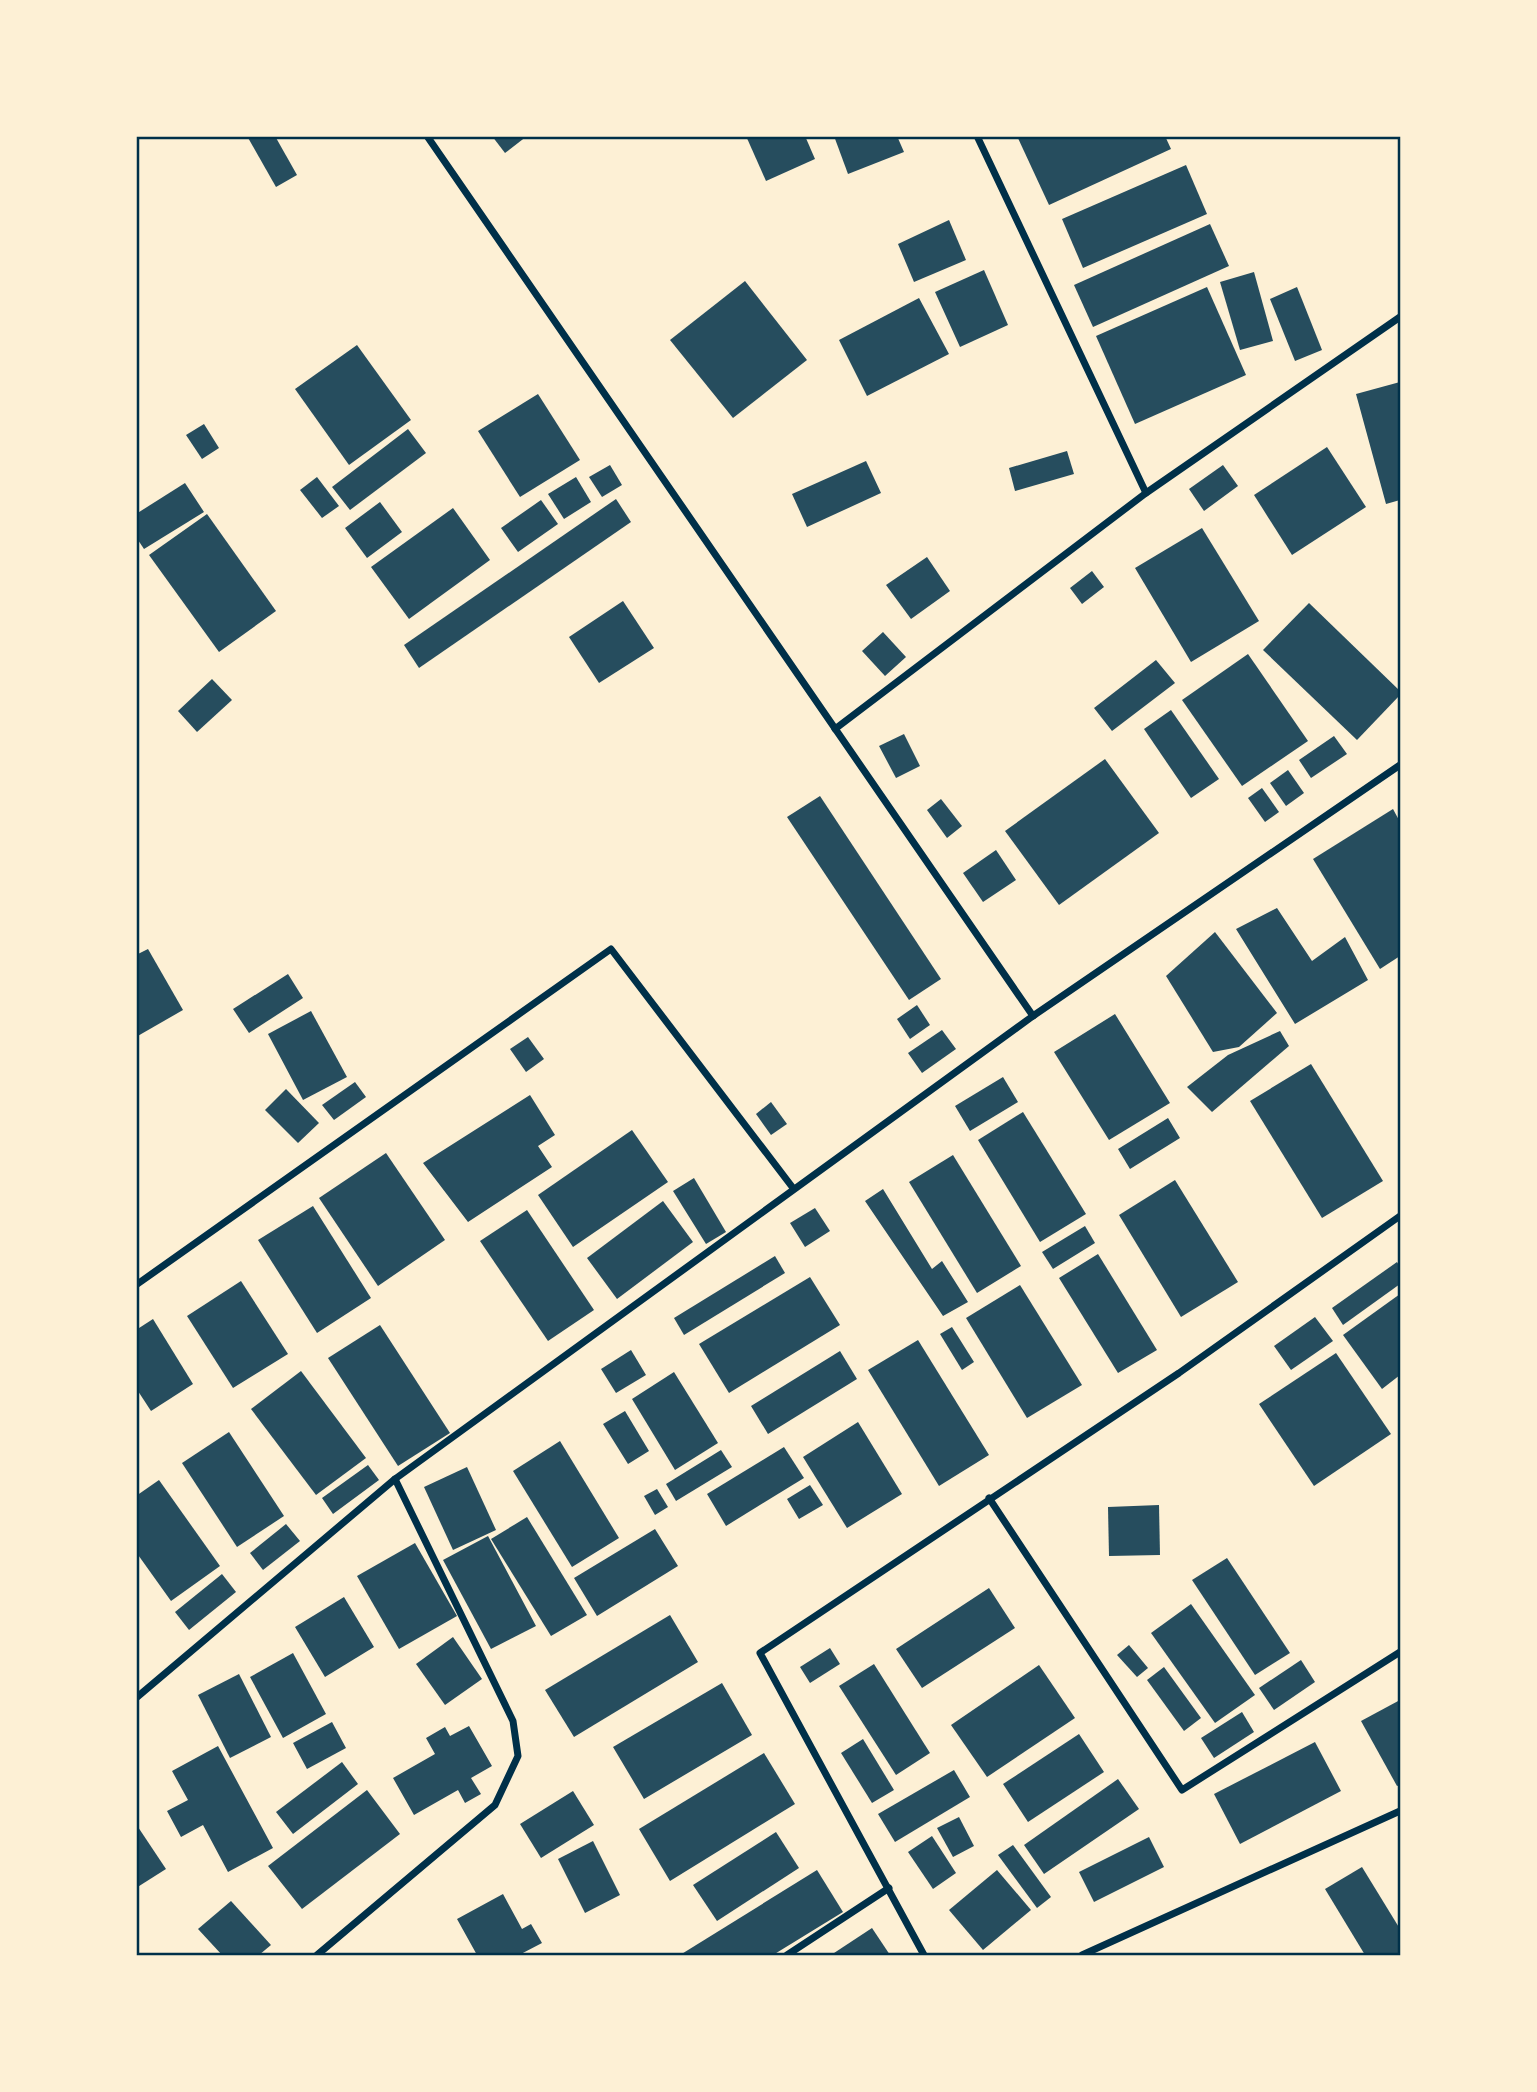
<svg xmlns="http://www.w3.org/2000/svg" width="1537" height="2092" font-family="'PT Sans Narrow',sans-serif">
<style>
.building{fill:#264d5e}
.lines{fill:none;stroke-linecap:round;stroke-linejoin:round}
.minor{stroke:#003049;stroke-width:7}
.neatline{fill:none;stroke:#003049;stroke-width:2.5}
</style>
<rect width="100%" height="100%" fill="#fdf0d5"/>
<g class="building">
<path d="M247 136H275L297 175 276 187Z"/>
<path d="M492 136H527L505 153Z"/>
<path d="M746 136H805L815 159 766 181Z"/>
<path d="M834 136H897L904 152 848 174Z"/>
<path d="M1017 136H1165L1171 149 1049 205Z"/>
<path d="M1186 165 1207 214 1083 268 1062 219Z"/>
<path d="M949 220 966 260 914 282 898 244Z"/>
<path d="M1210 224 1229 266 1093 327 1074 285Z"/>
<path d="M984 270 1008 325 960 347 935 292Z"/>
<path d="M1254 272 1273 341 1240 350 1220 282Z"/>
<path d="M745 281 807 360 733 418 670 340Z"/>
<path d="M1207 287 1246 375 1135 424 1096 336Z"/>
<path d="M1297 287 1322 350 1295 361 1270 299Z"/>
<path d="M919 298 949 354 867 396 839 340Z"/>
<path d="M357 345 411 420 349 465 295 389Z"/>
<path d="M1400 382V500L1386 504 1356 394Z"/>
<path d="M538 394 580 460 520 497 478 431Z"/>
<path d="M204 424 219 448 202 459 186 435Z"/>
<path d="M408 429 426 453 350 510 332 487Z"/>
<path d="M1327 447 1366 507 1292 555 1254 495Z"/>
<path d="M1067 451 1074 474 1015 491 1009 468Z"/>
<path d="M866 461 881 493 807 527 792 494Z"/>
<path d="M610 465 622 485 602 497 589 477Z"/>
<path d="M1223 465 1238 486 1204 511 1189 489Z"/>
<path d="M317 477 339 506 322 518 300 490Z"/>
<path d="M576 477 591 502 564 519 548 494Z"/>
<path d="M185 483 204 512 144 549 136 537V514Z"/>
<path d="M616 499 631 522 419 668 404 645Z"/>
<path d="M541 500 558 524 518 552 501 528Z"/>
<path d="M380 502 402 532 367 558 345 528Z"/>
<path d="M453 508 490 560 409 619 371 567Z"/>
<path d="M207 514 276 611 219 652 149 555Z"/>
<path d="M1202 528 1259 621 1191 662 1135 568Z"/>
<path d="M927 557 950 591 911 619 886 585Z"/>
<path d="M1092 571 1104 587 1082 604 1070 588Z"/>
<path d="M623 601 654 648 599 683 569 637Z"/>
<path d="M1309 603 1400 691V695L1357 740 1263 650Z"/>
<path d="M883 632 906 657 885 676 862 651Z"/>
<path d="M1248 654 1308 741 1242 786 1182 700Z"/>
<path d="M1156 660 1175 683 1112 731 1094 708Z"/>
<path d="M212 679 232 700 197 732 178 711Z"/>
<path d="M1171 710 1219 779 1191 798 1144 729Z"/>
<path d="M904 734 920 766 896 778 879 746Z"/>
<path d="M1334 736 1347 754 1311 778 1299 760Z"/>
<path d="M1105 759 1159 833 1059 905 1005 831Z"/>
<path d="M1288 770 1304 793 1286 806 1270 783Z"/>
<path d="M1262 788 1279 812 1265 822 1248 798Z"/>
<path d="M820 796 941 979 909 1000 787 817Z"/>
<path d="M941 799 962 826 947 838 927 810Z"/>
<path d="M1393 809 1400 822V956L1380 969 1313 859Z"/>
<path d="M996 850 1016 880 983 902 963 873Z"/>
<path d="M1277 908 1312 961 1345 937 1368 980 1295 1024 1236 929Z"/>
<path d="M1215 932 1277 1013 1239 1047 1213 1052 1166 976Z"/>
<path d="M148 949 183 1010 136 1037V955Z"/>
<path d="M288 974 303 998 249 1033 233 1009Z"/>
<path d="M917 1005 930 1025 910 1039 897 1019Z"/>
<path d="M311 1011 347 1077 303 1100 268 1034Z"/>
<path d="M1115 1014 1170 1103 1109 1140 1054 1052Z"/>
<path d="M942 1030 956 1049 922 1073 908 1053Z"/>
<path d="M1280 1031 1289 1046 1212 1112 1187 1087 1228 1055Z"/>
<path d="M528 1037 544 1059 526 1072 510 1049Z"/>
<path d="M1311 1064 1383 1181 1322 1218 1250 1101Z"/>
<path d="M1003 1077 1018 1102 970 1131 955 1106Z"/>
<path d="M355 1082 366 1097 334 1120 322 1105Z"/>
<path d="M286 1089 319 1123 298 1143 265 1110Z"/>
<path d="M530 1095 555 1135 538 1146 552 1167 468 1222 423 1163Z"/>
<path d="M771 1102 787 1124 771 1135 756 1114Z"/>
<path d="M1023 1112 1086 1214 1040 1242 978 1140Z"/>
<path d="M1168 1118 1180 1138 1130 1169 1118 1149Z"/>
<path d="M632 1130 668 1182 573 1247 538 1195Z"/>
<path d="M386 1153 445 1240 378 1286 319 1198Z"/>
<path d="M953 1155 1021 1266 977 1293 909 1182Z"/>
<path d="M694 1178 726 1232 706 1244 673 1191Z"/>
<path d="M1175 1180 1238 1282 1181 1317 1119 1215Z"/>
<path d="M883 1189 932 1269 942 1261 968 1302 943 1316 865 1201Z"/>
<path d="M663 1201 693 1242 617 1299 587 1258Z"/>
<path d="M313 1206 371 1298 317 1333 258 1240Z"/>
<path d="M815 1208 830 1231 805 1247 790 1223Z"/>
<path d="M527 1210 594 1310 548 1341 480 1241Z"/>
<path d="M1085 1226 1095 1243 1053 1269 1042 1252Z"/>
<path d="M1098 1254 1157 1350 1118 1373 1059 1278Z"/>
<path d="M775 1256 785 1273 684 1335 674 1318Z"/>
<path d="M1397 1262 1400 1267V1284L1343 1325 1332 1308Z"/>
<path d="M810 1277 840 1325 729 1393 699 1344Z"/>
<path d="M241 1281 288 1354 233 1388 187 1316Z"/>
<path d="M1020 1285 1082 1385 1027 1418 966 1318Z"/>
<path d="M1400 1294V1375L1382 1389 1343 1335Z"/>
<path d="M1315 1317 1333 1341 1291 1370 1274 1346Z"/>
<path d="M153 1319 193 1384 151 1411 136 1388V1330Z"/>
<path d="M380 1325 450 1433 398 1466 328 1358Z"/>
<path d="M952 1327 974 1362 962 1370 940 1334Z"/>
<path d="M918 1340 989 1455 939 1486 868 1370Z"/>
<path d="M631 1350 646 1375 616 1393 601 1369Z"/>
<path d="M840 1351 857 1379 768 1434 751 1406Z"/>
<path d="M1336 1353 1391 1434 1314 1486 1259 1404Z"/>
<path d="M301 1371 366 1458 316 1495 251 1409Z"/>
<path d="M674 1372 718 1443 675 1470 632 1399Z"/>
<path d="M625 1411 649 1451 628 1464 603 1424Z"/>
<path d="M858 1422 902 1494 847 1528 803 1457Z"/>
<path d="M229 1432 284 1516 237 1547 182 1463Z"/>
<path d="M560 1441 619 1538 572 1567 513 1471Z"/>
<path d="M784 1447 804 1478 726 1526 707 1494Z"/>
<path d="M721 1450 732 1467 676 1501 666 1484Z"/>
<path d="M368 1465 379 1480 333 1514 322 1498Z"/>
<path d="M467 1467 496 1530 453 1550 424 1487Z"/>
<path d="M159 1480 220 1566 171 1601 136 1552V1496Z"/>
<path d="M810 1485 823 1505 799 1519 787 1499Z"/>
<path d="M657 1489 668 1507 655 1515 644 1496Z"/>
<path d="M1159 1505 1160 1555 1109 1556 1108 1507Z"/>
<path d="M527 1517 587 1615 551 1636 491 1539Z"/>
<path d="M286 1524 300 1541 263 1570 250 1553Z"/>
<path d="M655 1529 678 1566 597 1616 574 1578Z"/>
<path d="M488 1536 536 1626 491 1649 443 1560Z"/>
<path d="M415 1543 457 1616 399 1649 357 1576Z"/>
<path d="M1227 1558 1290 1653 1255 1675 1192 1580Z"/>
<path d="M222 1574 236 1592 189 1630 175 1612Z"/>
<path d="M989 1588 1015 1628 922 1688 896 1649Z"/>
<path d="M344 1597 374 1647 325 1677 295 1627Z"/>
<path d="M1191 1604 1255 1695 1215 1723 1151 1633Z"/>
<path d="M670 1615 698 1662 574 1737 545 1690Z"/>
<path d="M453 1637 482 1679 445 1705 416 1664Z"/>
<path d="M1129 1645 1148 1668 1137 1677 1117 1655Z"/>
<path d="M830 1648 840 1664 810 1683 800 1667Z"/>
<path d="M293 1653 326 1714 283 1738 250 1677Z"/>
<path d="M1301 1660 1315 1682 1274 1710 1259 1688Z"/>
<path d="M874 1664 930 1753 896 1775 839 1686Z"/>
<path d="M1039 1665 1075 1718 987 1777 951 1725Z"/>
<path d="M1164 1667 1201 1718 1184 1731 1147 1680Z"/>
<path d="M239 1674 271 1737 230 1758 198 1695Z"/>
<path d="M722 1683 752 1735 644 1799 613 1747Z"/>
<path d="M1400 1700V1785L1397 1786 1361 1721Z"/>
<path d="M1242 1712 1254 1732 1214 1758 1201 1738Z"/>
<path d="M332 1722 346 1748 307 1769 293 1743Z"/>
<path d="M469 1726 492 1766 471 1778 481 1794 465 1803 458 1790 414 1815 393 1778 435 1754 426 1738 445 1727 450 1736Z"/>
<path d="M1079 1734 1104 1772 1028 1822 1003 1784Z"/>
<path d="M863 1739 894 1790 872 1803 841 1753Z"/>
<path d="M1315 1742 1341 1791 1240 1844 1214 1794Z"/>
<path d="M218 1746 273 1848 228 1872 203 1825 181 1837 167 1811 188 1800 172 1771Z"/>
<path d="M764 1753 795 1804 670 1881 639 1829Z"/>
<path d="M342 1762 358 1784 293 1834 276 1812Z"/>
<path d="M954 1770 970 1797 895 1842 878 1814Z"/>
<path d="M1118 1779 1139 1809 1044 1874 1024 1845Z"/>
<path d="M367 1790 400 1834 302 1909 268 1866Z"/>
<path d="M573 1791 594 1825 541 1858 520 1824Z"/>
<path d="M959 1817 974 1846 953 1857 937 1828Z"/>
<path d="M136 1824 166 1869 136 1888Z"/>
<path d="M776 1832 799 1868 717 1921 693 1885Z"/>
<path d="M932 1836 956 1873 933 1889 908 1852Z"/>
<path d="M1149 1837 1164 1867 1094 1902 1079 1872Z"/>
<path d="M593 1841 620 1895 585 1913 558 1859Z"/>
<path d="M1013 1845 1051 1897 1037 1908 998 1855Z"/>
<path d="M1362 1867 1400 1929V1955H1365L1325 1889Z"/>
<path d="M817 1870 843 1912 773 1955H680Z"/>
<path d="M997 1870 1031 1910 983 1950 949 1910Z"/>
<path d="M503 1894 522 1929 531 1924 542 1943 519 1955H477L457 1919Z"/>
<path d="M231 1901 271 1945 259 1955H222L198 1929Z"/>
<path d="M872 1928 890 1955H831Z"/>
</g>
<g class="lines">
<g class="minor">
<path d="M427 136 1033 1016"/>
<path d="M977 136 1146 493"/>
<path d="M835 729 1146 493 1400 317"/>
<path d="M136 1285 611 949 793 1188"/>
<path d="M989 1498 1182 1790 1400 1652"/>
<path d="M136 1698 395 1479 1033 1016 1400 765"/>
<path d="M317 1955 495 1805 518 1756 513 1721 395 1479"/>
<path d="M787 1955 889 1888"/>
<path d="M924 1955 760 1653 1179 1373 1400 1216"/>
<path d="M1082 1955 1400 1811"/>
</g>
</g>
<rect width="1537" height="2092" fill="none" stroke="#fdf0d5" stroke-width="276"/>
<rect x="138" y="138" width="1261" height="1816" class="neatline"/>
</svg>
